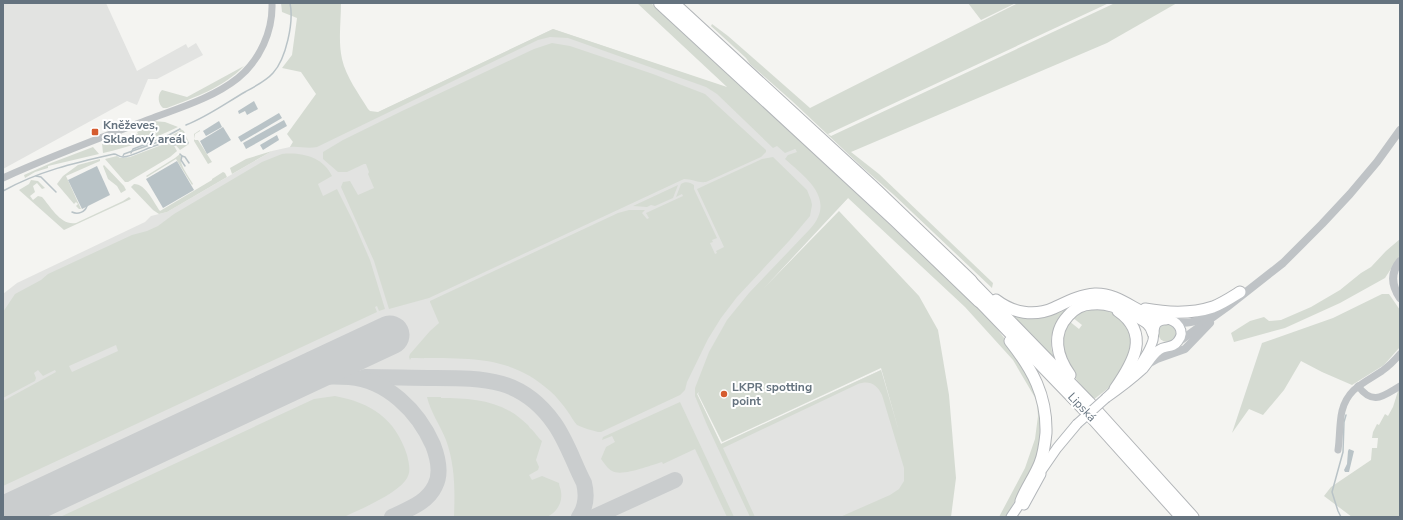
<svg xmlns="http://www.w3.org/2000/svg" width="1403" height="520" font-family="'Nunito Sans',sans-serif">
<style>
.built{fill:#e2e3e1}
.green{fill:#d5dbd2;fill-rule:evenodd}
.water{fill:#b9c3c7}
.lines{fill:none;stroke-linecap:round;stroke-linejoin:round}
.stream{stroke:#b9c3c7;stroke-width:1.5}
.taxiway{stroke:#cacdce;stroke-width:16}
.runway{stroke:#cacdce;stroke-width:39}
.secondary-casing{stroke:#b2b6ba;stroke-width:11}
.trunk-casing{stroke:#b2b5b8;stroke-width:13}
.motorway-casing{stroke:#b2b5b8;stroke-width:14}
.minor{stroke:#bfc3c6;stroke-width:7}
.tertiary{stroke:#bfc3c6;stroke-width:8}
.secondary{stroke:#fff;stroke-width:9}
.trunk{stroke:#fff;stroke-width:11}
.motorway{stroke:#fff;stroke-width:12}
.secondary-bridge-casing{stroke:#b2b6ba;stroke-width:11;stroke-linecap:butt}
.secondary-bridge{stroke:#fff;stroke-width:9}
.poi-dot{fill:#d55c30;stroke:#fff;stroke-width:1.5}
.labels{text-anchor:middle;dominant-baseline:central;stroke-width:4;stroke-linejoin:round;paint-order:stroke}
.poi-label{font-size:12px;font-weight:bold;fill:#65737f;stroke:#fff;text-anchor:start}
.street-label{font-size:12px;fill:#65737f;stroke:#fff}
</style>
<rect width="100%" height="100%" fill="#f4f4f1"/>
<g class="built">
<path d="M3 3H106L137 71 186 44 188 48 196 43 203 55 157 79H148L137 105 127 101 3 169Z"/>
<path d="M553 29 728 88 848 198 724 331 697 394 721 444 881 370 916 492 852 517H3V294L17 283 145 222 151 216 167 212 272 151 290 147 293 142 311 144Z"/>
</g>
<g class="green">
<path d="M281 3H341C341 21 338 41 342 59 346 77 359 94 368 109L370 111 378 112 553 29 727 87 637 3H651L969 298 991 321 1022 361 1040 400 1042 435 1035 464 1006 517H999L1025 468 1035 439 1038 416 1037 401 1013 360 965 307 848 198 763 289 839 211 919 296 938 330 949 395 956 478 951 517H840L890 495 899 489 904 481V468L882 395C877 384 869 380 858 384L723 448 755 517H750L707 425 695 396V388L709 352 727 320 749 293 810 229C837 199 806 178 785 159L788 155 797 152 795 149 785 153 777 146 773 148 717 94 706 87 568 38 550 37 538 40 317 147C307 149 299 146 290 147L293 142 287 134 316 94 301 72 282 68 292 55 297 18 282 12ZM881 368 899 432 881 370 721 444 697 394 699 392 698 394 722 442Z"/>
<path d="M968 3H1016L981 20Z"/>
<path d="M1018 3H1109L828 134 831 136 1115 3H1177L1107 43 851 152 879 174 993 283 992 288 894 195 862 167 792 101 750 64 746 58 711 26 712 24 728 36 810 108Z"/>
<path d="M552 43 570 46 653 74 705 94 766 150V152L761 157 706 182C698 183 692 179 684 179L429 298 389 309 374 261 341 187 343 182 350 181 358 195 374 188 368 174 369 172 366 164H364L347 172H338L323 159V152L343 140 402 111 534 49Z"/>
<path d="M244 66C223 88 195 97 167 108H163C158 104 157 95 162 90L187 97Z"/>
<path d="M153 121 165 122 178 127C154 139 129 147 103 153L102 143 121 136 122 140 138 134 137 132 153 124 152 122Z"/>
<path d="M179 128 184 131 189 143V144L180 150 173 142 165 141 172 139 183 145 189 144 188 142C180 144 176 135 167 138L180 131Z"/>
<path d="M200 130V131L195 134 194 139 195 140H198L212 162 208 164 194 141V134Z"/>
<path d="M167 143 173 144 177 151 170 157 128 182H125L105 159 117 156 120 158 130 157Z"/>
<path d="M93 147 99 154 48 166V168L35 172 25 178 24 175 51 163Z"/>
<path d="M272 151 232 174 230 168 246 159Z"/>
<path d="M180 154 181 157C179 164 189 177 193 184L192 185 176 159 147 177 146 176 175 158Z"/>
<path d="M282 154C302 152 323 157 332 176L318 184 323 196 337 189 354 223 370 260 385 309 379 311 377 306 375 307 377 312 3 486V401L56 372 55 370 43 376 38 370 34 373 36 378 35 381 3 398V312L15 294 41 280 48 274 132 235 147 231 158 226 174 214 262 162ZM116 345 118 351 72 372 69 366Z"/>
<path d="M773 157 807 190 811 200 812 205 810 216 789 241 737 297 721 318 708 339 687 382 685 390 680 395 601 432H598C591 430 583 428 577 425 574 422 571 416 568 412 563 405 557 397 550 391 508 353 463 359 411 358L410 360 409 357 410 354 430 331 439 323 430 302V301L618 213 629 210H645L642 213 647 219 649 218 646 213 683 196 682 194 676 197 681 184C685 181 690 182 694 185V189L717 238 712 240 713 242 710 243 715 254 717 253 716 251 724 247 697 189 762 159Z"/>
<path d="M100 159V161L66 176 81 209H79L76 206 78 204 76 202 74 204 57 184 63 176 78 165Z"/>
<path d="M104 165 124 186 126 190 121 193 117 186 108 179 103 166Z"/>
<path d="M223 172 225 173 227 177 167 212 159 214 153 210 131 187 134 184C146 184 154 203 160 211L212 180V179Z"/>
<path d="M31 180 38 181 45 188 42 189 37 183 33 186 35 192 30 196 33 200 38 196 42 197C51 207 61 226 76 223L123 201 129 197 131 199 64 230 19 190 29 184Z"/>
<path d="M678 185 673 198 655 206 651 205 647 207 633 206Z"/>
<path d="M1400 239V255L1385 278 1340 303 1285 328 1234 342 1231 333 1250 321 1264 317 1269 321 1281 320 1311 307 1340 290 1361 273 1371 267 1386 251Z"/>
<path d="M1382 294H1389L1400 310V347L1384 365 1352 385 1322 372 1301 361 1284 390 1263 415 1249 409 1232 433 1262 343 1333 318Z"/>
<path d="M1076 302C1060 316 1044 334 1054 357L1053 358 1013 316 1014 314Z"/>
<path d="M1092 309 1106 310 1116 314 1128 326 1132 337 1131 356 1111 386 1093 400 1068 369 1060 340 1069 321 1079 329 1082 325 1072 317 1081 312Z"/>
<circle cx="1167" cy="333" r="9"/>
<path d="M1400 390V517H1352L1324 496 1331 487 1371 460 1372 448H1377L1378 438H1372L1373 432 1377 424 1379 425 1385 414 1388 416 1393 407 1398 391Z"/>
<path d="M335 396C371 403 395 418 407 455 409 464 412 473 405 481 394 495 361 509 344 517H60L314 399Z"/>
<path d="M427 397H441V398C469 398 499 400 521 419 524 422 528 424 530 428 535 432 538 438 542 441L536 460 539 467 538 470 529 475 532 480 542 476 559 483C559 486 561 489 561 492 563 503 556 513 547 517H454C455 490 455 465 446 440 441 427 430 411 427 397Z"/>
<path d="M680 402 734 517H727L695 449 663 464 662 462C651 465 622 477 612 471 608 469 604 463 601 459L606 447 615 442 612 436 602 440 603 437Z"/>
</g>
<g class="water">
<path d="M254 101 258 109 247 115 245 111 239 114 238 111Z"/>
<path d="M279 113 282 118 241 142 238 137Z"/>
<path d="M284 120 287 126 246 149 243 143Z"/>
<path d="M219 121 222 127 206 136 203 131Z"/>
<path d="M223 127 231 140 207 154 200 141Z"/>
<path d="M277 135 279 140 263 150 260 145Z"/>
<path d="M177 161 194 190 163 208 146 179Z"/>
<path d="M97 166 110 195 82 209 68 180Z"/>
<path d="M1349 449 1354 451 1349 472H1345L1344 470 1347 464 1348 451Z"/>
</g>
<g class="lines">
<g class="stream">
<path d="M186 125C207 117 226 103 245 92 254 87 266 81 273 73 286 59 294 22 290 3"/>
<path d="M131 153 133 149 167 136 180 129"/>
<path d="M180 154 182 156 185 157 189 163"/>
<path d="M123 156 124 154 169 138C177 138 181 145 188 143"/>
<path d="M182 156 181 160 185 166"/>
<path d="M36 176 41 177 56 192"/>
<path d="M3 191C39 171 74 163 114 154 117 154 119 157 123 157 138 156 162 137 175 145"/>
<path d="M72 212C78 215 85 212 87 206"/>
<path d="M1341 517 1338 511 1332 492 1343 452 1344 422 1346 415"/>
</g>
<g class="taxiway">
<path d="M365 377C389 377 412 378 435 378 485 378 522 378 554 423 567 441 574 464 584 483 587 495 586 507 579 517"/>
<path d="M242 405C260 397 278 386 298 381 314 376 333 376 349 377 387 380 418 411 433 445 438 458 442 473 435 486 427 503 408 509 392 517"/>
<path d="M594 517 675 480"/>
</g>
<path class="runway" d="M3 516 390 335"/>
<defs>
<g id="secondary">
<path d="M1166 319C1177 320 1186 331 1178 341 1173 349 1165 345 1159 350 1152 355 1148 363 1143 369 1131 380 1119 389 1106 398 1121 383 1138 372 1148 352 1150 348 1152 344 1153 340 1155 328 1152 322 1166 319Z"/>
<path d="M1037 477 1057 448 1077 424"/>
<path d="M1024 505 1041 474"/>
<path d="M1011 517 1025 496"/>
</g>
<g id="trunk">
<path d="M971 281 1089 402 1193 517"/>
<path d="M996 300C1013 313 1034 317 1054 308 1067 302 1080 295 1095 294 1122 293 1140 318 1166 319"/>
<path d="M979 301 1092 418 1181 517"/>
<path d="M1145 309C1167 313 1192 314 1213 307 1223 303 1232 297 1240 292"/>
<path d="M1010 341C1032 369 1047 395 1046 433 1045 443 1044 453 1040 463 1035 476 1026 488 1021 501"/>
<path d="M1070 375C1057 357 1051 334 1068 316 1074 309 1083 304 1092 304 1107 302 1121 309 1134 315 1143 320 1151 323 1153 333"/>
<path d="M1115 389C1133 363 1151 334 1118 311"/>
</g>
<g id="motorway">
<path d="M660 3 895 220 979 301"/>
<path d="M673 3 877 191 971 281"/>
</g>
</defs>
<use href="#secondary" class="secondary-casing"/>
<use href="#trunk" class="trunk-casing"/>
<use href="#motorway" class="motorway-casing"/>
<g class="minor">
<path d="M3 178C51 156 100 138 150 119 179 108 213 98 238 78 260 60 273 31 272 3"/>
<path d="M1358 386C1373 406 1383 396 1400 386"/>
<path d="M1338 450C1340 437 1339 424 1342 411 1348 388 1364 383 1382 371 1389 366 1395 360 1400 354"/>
</g>
<g class="tertiary">
<path d="M1400 261C1390 273 1392 286 1400 298"/>
<path d="M1175 321C1188 326 1200 320 1211 313"/>
<path d="M1177 343 1227 307 1283 263 1322 224 1350 194 1377 162 1400 130"/>
<path d="M1148 364 1157 359 1185 349 1210 323"/>
</g>
<use href="#secondary" class="secondary"/>
<use href="#trunk" class="trunk"/>
<use href="#motorway" class="motorway"/>
<defs>
<path id="secondary-bridge" d="M1077 424 1106 398"/>
</defs>
<use href="#secondary-bridge" class="secondary-bridge-casing"/>
<use href="#secondary-bridge" class="secondary-bridge"/>
</g>
<g class="poi-dot">
<rect x="91" y="128" width="8" height="8" rx="2"/>
<circle cx="724" cy="394" r="4"/>
</g>
<g class="labels">
<g class="poi-label">
<text x="103" y="125">Kněževes,<tspan x="103" dy="14">Skladový areál</tspan></text>
<text x="732" y="387">LKPR spotting<tspan x="732" dy="14">point</tspan></text>
</g>
<g class="street-label">
<text transform="translate(1082 407) rotate(47)">Lipská</text>
</g>
</g>
<rect width="1403" height="520" fill="none" stroke="#65737f" stroke-width="8"/>
</svg>
